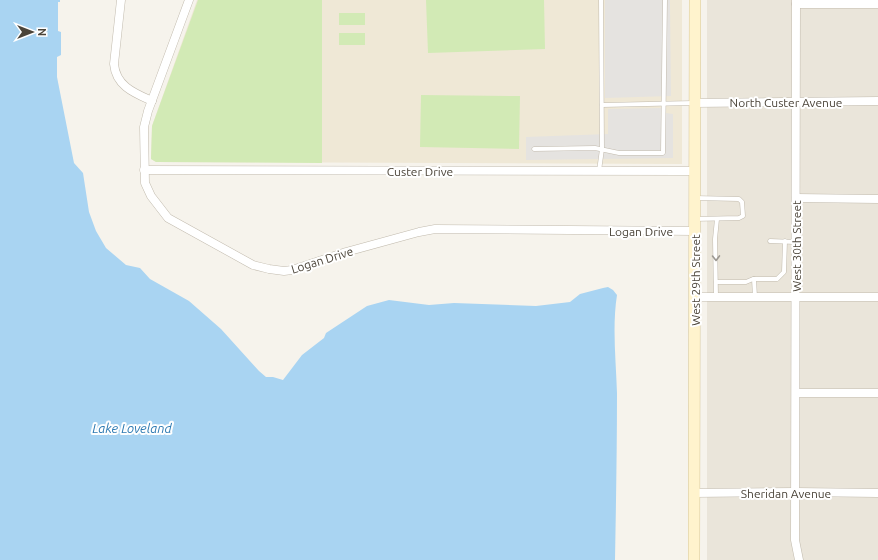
<svg xmlns="http://www.w3.org/2000/svg" width="878" height="560" font-family="Ubuntu,sans-serif">
<style>
.residential{fill:#eae5da}
.education{fill:#efe8d6}
.green{fill:#d2eab5}
.parking{fill:#e5e3e0}
.water{fill:#a9d4f2}
.lines{fill:none;stroke-linecap:round;stroke-linejoin:round}
.lane-casing{stroke:#c2bbae;stroke-width:5}
.street-casing{stroke:#c2bbae;stroke-width:9}
.secondary-casing{stroke:#d6c79b;stroke-width:12}
.lane{stroke:#fff;stroke-width:4}
.street{stroke:#fff;stroke-width:8}
.secondary{stroke:#fff3cd;stroke-width:11}
.oneway{stroke:#9c9892}
.labels{text-anchor:middle;dominant-baseline:central;stroke-width:4;stroke-linejoin:round;paint-order:stroke}
.street-label{font-size:12px;fill:#4b4439;stroke:#fff}
.water-label{font-size:13px;font-style:italic;fill:#2e7ab2;stroke:#fff}
</style>
<rect width="100%" height="100%" fill="#f6f3ec"/>
<rect class="residential" x="707" y="0" width="171" height="560"/>
<path class="education" d="M197 0H682V164L156 162 151 159 152 126Z"/>
<g class="green">
<path d="M198 0H322V163L156 162 151 159 152 126Z"/>
<path d="M426 0H544L545 49 428 53Z"/>
<rect x="339" y="13" width="26" height="12"/>
<rect x="339" y="33" width="26" height="12"/>
<path d="M421 95 520 96 519 149 420 147Z"/>
</g>
<g class="parking">
<path d="M605 0H670L671 96 605 98Z"/>
<path d="M664 108 666 113 673 114V158L526 160V137L608 134V109Z"/>
</g>
<path class="water" d="M0 0H60V2H58V31L61 32V55L57 57V77L74 163 83 173 89 212 96 231 106 248 126 265 140 268 150 279 189 301 221 329 259 371 266 377H273L283 380 302 355 324 338 326 333 367 306 389 300 429 305 454 303 536 306 570 302 580 294 603 288 608 287 613 290 617 295C612 327 616 360 617 393 617 448 616 504 615 560H0Z"/>
<g class="lines">
<defs>
<g id="lane">
<path d="M602 105 693 103"/>
<path d="M534 149 595 148 619 153H663L665 0"/>
<path d="M599 171 602 149 601 0"/>
<path d="M695 219 739 218 743 216 742 202 739 199 695 198"/>
<path d="M770 241 795 242"/>
<path d="M754 279 755 297"/>
<path d="M716 282H746L753 279H777L784 272 785 241"/>
<path d="M716 297 715 239 717 219"/>
</g>
<g id="street">
<path d="M121 0 114 64C116 86 134 93 152 101"/>
<path d="M189 0 148 111 144 127 145 183 151 196 168 218 253 265 269 269 284 271 292 270 346 252 419 232 435 229 695 231"/>
<path d="M796 0 795 540 799 560"/>
<path d="M796 4H878"/>
<path d="M695 103 878 101"/>
<path d="M144 170 695 171"/>
<path d="M796 198 878 199"/>
<path d="M695 297H878"/>
<path d="M796 393H878"/>
<path d="M694 493 796 492 878 493"/>
</g>
<path id="secondary" d="M694 560 695 0"/>
</defs>
<use href="#lane" class="lane-casing"/>
<use href="#street" class="street-casing"/>
<use href="#secondary" class="secondary-casing"/>
<use href="#lane" class="lane"/>
<use href="#street" class="street"/>
<use href="#secondary" class="secondary"/>
</g>
<defs><path id="oneway-chevron" d="M-2-3.5L2.5 0L-2 3.5" fill="none" stroke-width="1.6" stroke-linecap="round" stroke-linejoin="round"/></defs>
<use class="oneway" href="#oneway-chevron" transform="translate(716 258) rotate(89)"/>
<g class="labels">
<g class="street-label">
<text x="786" y="102">North Custer Avenue</text>
<text x="420" y="171">Custer Drive</text>
<text x="641" y="231">Logan Drive</text>
<text transform="translate(796 246) rotate(-90)">West 30th Street</text>
<text transform="translate(322 260) rotate(-17)">Logan Drive</text>
<text transform="translate(695 280) rotate(-90)">West 29th Street</text>
<text x="786" y="493">Sheridan Avenue</text>
</g>
<g class="water-label">
<text x="132" y="428">Lake Loveland</text>
</g>
</g>
<g transform="translate(32 32) rotate(90)" stroke="#ffffff" stroke-width="3" paint-order="stroke">
<path d="M0-3L7 15L0 10L-7 15Z" fill="#4b4439"/>
<text y="-6" font-size="11" font-weight="bold" text-anchor="middle" fill="#4b4439">N</text>
</g>
</svg>
